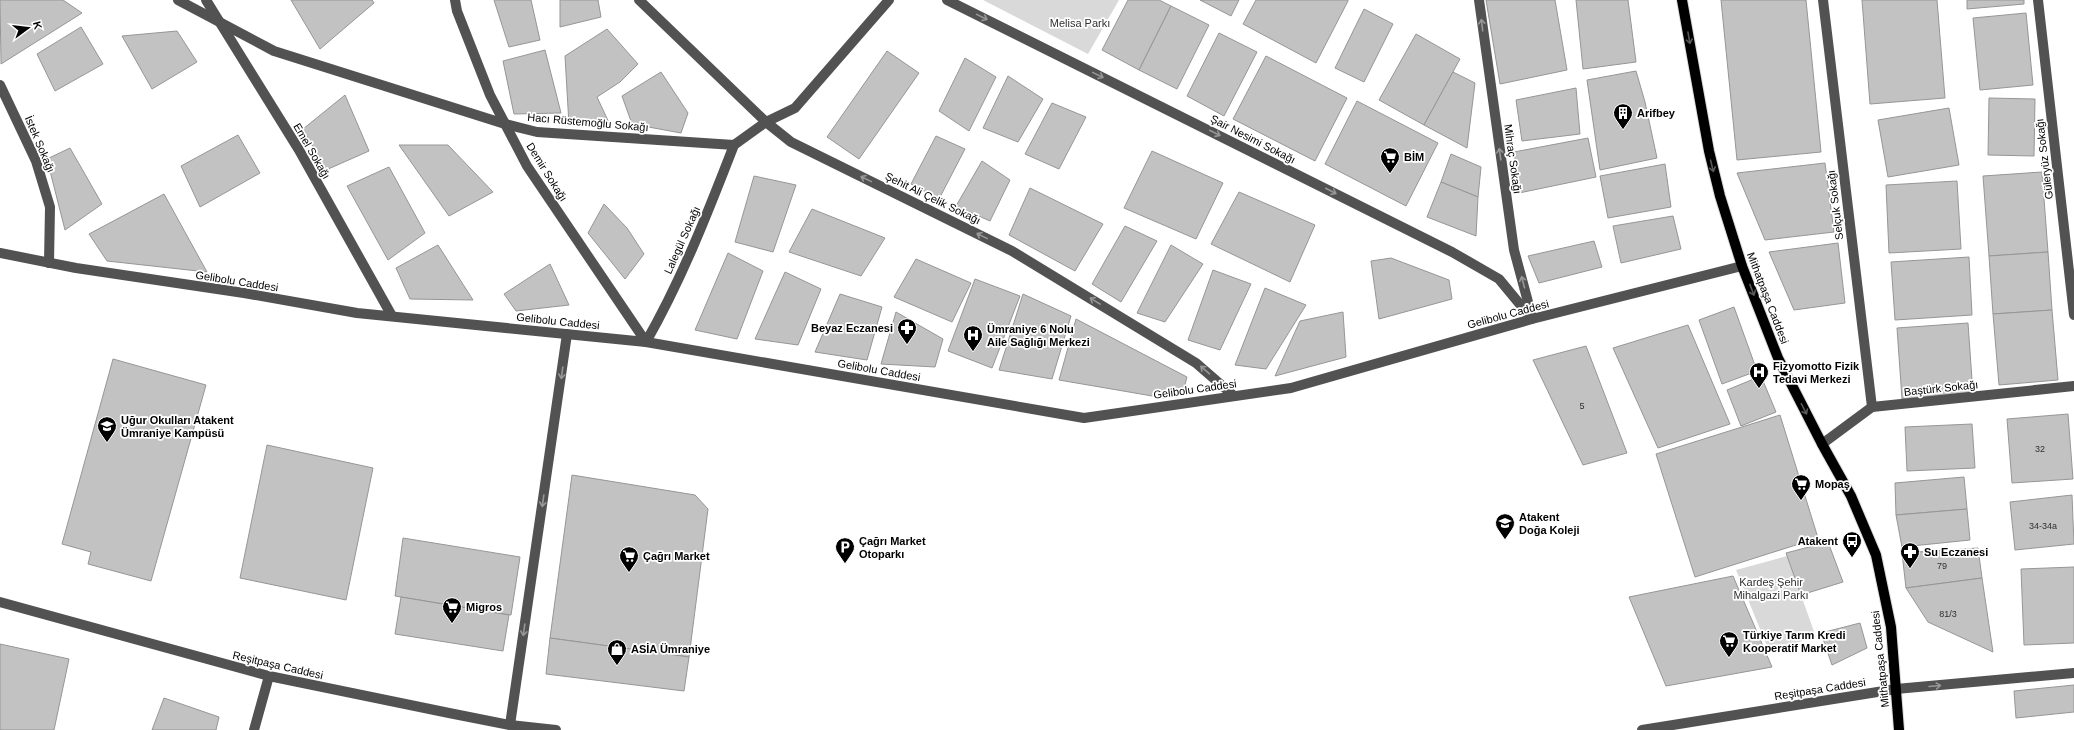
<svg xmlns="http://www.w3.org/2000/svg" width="2074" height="730" font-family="Helvetica,sans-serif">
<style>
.green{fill:#d9d9d9}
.building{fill:#c2c2c2;stroke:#969696}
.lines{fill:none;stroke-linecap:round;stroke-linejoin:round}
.major-casing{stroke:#dbdbdb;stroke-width:12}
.minor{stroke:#525252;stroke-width:10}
.major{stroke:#000;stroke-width:10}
.oneway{stroke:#979797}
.oneway2{stroke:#595959}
.labels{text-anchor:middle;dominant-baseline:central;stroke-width:3.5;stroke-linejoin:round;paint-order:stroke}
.number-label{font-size:9px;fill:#303030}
.park-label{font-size:11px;fill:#303030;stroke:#fff}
.poi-label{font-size:11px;font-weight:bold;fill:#000;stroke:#fff;text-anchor:start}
.street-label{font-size:11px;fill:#000;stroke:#fff}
</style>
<rect width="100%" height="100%" fill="#fff"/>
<g class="green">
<path d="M983 0H1119L1088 54Z"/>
<path d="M1787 556 1816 637 1769 651 1736 570Z"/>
</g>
<g class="building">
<path d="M0 0H63L82 13 1 64Z"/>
<path d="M291 0H372L374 3 320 49Z"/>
<path d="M494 0H531L540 40 509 47Z"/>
<path d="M560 0H598L601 17 560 27Z"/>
<path d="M1128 0H1159L1171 6 1139 70 1102 50Z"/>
<path d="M1200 0H1239L1231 16Z"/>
<path d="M1256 0H1348V1L1316 63 1243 24Z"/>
<path d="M1486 0H1555L1567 70 1500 84Z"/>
<path d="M1576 0H1628L1636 62 1583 69Z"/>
<path d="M1721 0H1806L1821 152 1737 160Z"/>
<path d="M1862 0H1937L1945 98 1870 104Z"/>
<path d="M1967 0H2024V4L1967 9Z"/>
<path d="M1171 6 1209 25 1177 89 1139 70Z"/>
<path d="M1364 9 1393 24 1364 82 1335 68Z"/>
<path d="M2026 13 2033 85 1980 90 1973 18Z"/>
<path d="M81 27 103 64 55 91 37 54Z"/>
<path d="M607 29 638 64 620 82 597 97 611 127 569 125 565 56Z"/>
<path d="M177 31 197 62 152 89 122 36Z"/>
<path d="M1219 33 1257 52 1224 116 1187 96Z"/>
<path d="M1416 34 1460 59 1424 125 1379 100Z"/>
<path d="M545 50 561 113 514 114 503 61Z"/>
<path d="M887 51 919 73 859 159 827 137Z"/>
<path d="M1266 56 1347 98 1315 161 1233 119Z"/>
<path d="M965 58 996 77 969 131 939 111Z"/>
<path d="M1636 71 1645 102 1657 158 1600 170 1587 80Z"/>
<path d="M661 72 688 113 681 133 632 124 622 96Z"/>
<path d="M1453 72 1475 83 1467 148 1424 125Z"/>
<path d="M1008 76 1043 99 1018 142 983 128Z"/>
<path d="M1576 88 1580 134 1522 141 1516 100Z"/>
<path d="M345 95 369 151 326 170 303 129Z"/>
<path d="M1989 98 2035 99 2034 156 1988 155Z"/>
<path d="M1357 101 1438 143 1406 206 1325 164Z"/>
<path d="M1052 103 1086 117 1059 169 1025 154Z"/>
<path d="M1949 108 1959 165 1888 177 1878 120Z"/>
<path d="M238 135 260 173 200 207 181 166Z"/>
<path d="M936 136 965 149 939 199 911 184Z"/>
<path d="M1588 138 1596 177 1519 193 1514 152Z"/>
<path d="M399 145H448L493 192 449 216Z"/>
<path d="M70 148 102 204 65 230 47 159Z"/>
<path d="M1152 151 1223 183 1196 239 1124 208Z"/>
<path d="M1451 154 1481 167 1478 197 1441 182Z"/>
<path d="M982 161 1010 180 990 221 956 206Z"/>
<path d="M1825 163 1834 232 1765 240 1737 173Z"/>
<path d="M1665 164 1671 207 1608 218 1600 176Z"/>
<path d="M389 167 425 233 388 260 347 186Z"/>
<path d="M2042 172 2048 252 1989 256 1983 176Z"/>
<path d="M754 176 796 185 773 252 735 242Z"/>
<path d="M1957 181 1961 249 1889 253 1886 185Z"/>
<path d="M1441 182 1478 197 1476 236 1427 217Z"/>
<path d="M1030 188 1103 224 1075 271 1009 235Z"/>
<path d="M1239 192 1315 225 1290 282 1211 244Z"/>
<path d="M164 194 207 272 107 261 89 234Z"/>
<path d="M604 204 627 228 644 254 625 279 588 233Z"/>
<path d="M812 209 885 238 861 276 789 252Z"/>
<path d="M1673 216 1681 249 1621 263 1613 226Z"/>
<path d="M1125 226 1157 241 1121 302 1092 284Z"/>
<path d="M1594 241 1602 267 1539 283 1528 256Z"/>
<path d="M1838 243 1845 303 1794 310 1769 252Z"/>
<path d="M438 245 473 300 410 299 396 268Z"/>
<path d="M1171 245 1203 264 1165 322 1137 313Z"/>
<path d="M2048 252 2052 310 1993 314 1989 256Z"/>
<path d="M728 253 763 271 737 339 695 330Z"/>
<path d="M1969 257 1972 315 1895 320 1891 262Z"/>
<path d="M1391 258 1449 280 1452 299 1379 319 1371 261Z"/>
<path d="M916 259 971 283 952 322 894 297Z"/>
<path d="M550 264 569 305 516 311 504 294Z"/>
<path d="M1213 270 1251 284 1220 350 1188 340Z"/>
<path d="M785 272 821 289 798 345 755 339Z"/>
<path d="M975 279 1020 296 992 368 948 351Z"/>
<path d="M1265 288 1306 305 1266 369 1235 365Z"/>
<path d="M840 294 882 307 867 360 815 352Z"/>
<path d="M1023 294 1071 316 1052 379 999 370Z"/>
<path d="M1734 307 1757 371 1722 384 1699 320Z"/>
<path d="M2052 310 2058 380 1999 385 1993 314Z"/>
<path d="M896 312 943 339 935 367 881 364Z"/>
<path d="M1343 312 1346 357 1275 376 1300 321Z"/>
<path d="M1076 319 1187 377 1183 392 1164 398 1059 380Z"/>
<path d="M1968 323 1973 394 1902 399 1897 328Z"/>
<path d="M1688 325 1730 424 1658 448 1613 348Z"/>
<path d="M1586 346 1627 453 1583 465 1533 360Z"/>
<path d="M113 359 206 385 151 581 88 564 91 552 62 544Z"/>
<path d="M1761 376 1776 412 1741 426 1727 390Z"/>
<path d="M2068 414 2073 479 2012 483 2007 419Z"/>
<path d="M1780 415 1818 538 1695 577 1656 454Z"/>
<path d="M1972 424 1975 468 1907 471 1905 427Z"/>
<path d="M267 445 373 468 346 600 240 578Z"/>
<path d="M572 475 695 495 708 509 689 657 550 638Z"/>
<path d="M1964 477 1967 509 1896 515 1895 483Z"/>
<path d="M2072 495 2074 544 2015 550 2010 502Z"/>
<path d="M1967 509 1970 540 1902 547 1896 515Z"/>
<path d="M403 538 520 557 511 615 395 596Z"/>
<path d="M1828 542 1843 582 1801 595 1786 553Z"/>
<path d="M1978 548 1982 578 1906 588 1902 553Z"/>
<path d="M2074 567V643L2024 645 2021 569Z"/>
<path d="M1733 576 1772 667 1666 686 1629 597Z"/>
<path d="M1982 578 1993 652 1928 622 1906 588Z"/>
<path d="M401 597 509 615 503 651 395 634Z"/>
<path d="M1860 623 1867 648 1832 665 1821 633Z"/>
<path d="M550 638 689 657 684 691 546 674Z"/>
<path d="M0 644 69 659 54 730H0Z"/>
<path d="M2074 685V712L2016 718 2014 691Z"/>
<path d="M164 698 219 717 216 730H152Z"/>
</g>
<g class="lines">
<defs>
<path id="major" d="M1682 0 1709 151 1720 196 1742 266 1778 358 1822 444 1851 496 1876 555 1891 627 1899 730"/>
</defs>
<use href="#major" class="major-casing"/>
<g class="minor">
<path d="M178 0 274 51 505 124 537 132 734 145 766 122 795 108 889 0"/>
<path d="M206 0 299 150 392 316"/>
<path d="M455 0 457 11 490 95 527 166 646 342C682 279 708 212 734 145"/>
<path d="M639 0 766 122 791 142 1012 251 1196 363 1234 396"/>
<path d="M947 0 1452 252 1499 279 1532 319"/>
<path d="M1479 0 1514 250 1531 313"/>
<path d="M1823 0 1872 407"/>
<path d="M2038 0 2074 315"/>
<path d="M0 85 36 161 50 207 49 263"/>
<path d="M0 253 76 268 244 293 357 313 646 342 1084 418 1291 388 1532 319 1742 266"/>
<path d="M1822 444 1872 407 2074 386"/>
<path d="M0 602 269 676 449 713 510 725 556 730"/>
<path d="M510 725 567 334"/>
<path d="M254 730 269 676"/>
<path d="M1642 730 1896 689 2074 673"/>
</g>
<use href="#major" class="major"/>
</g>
<defs><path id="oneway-shaft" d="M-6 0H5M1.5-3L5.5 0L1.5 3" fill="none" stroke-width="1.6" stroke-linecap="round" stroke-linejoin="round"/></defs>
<g class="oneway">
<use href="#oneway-shaft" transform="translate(982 17) rotate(26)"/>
<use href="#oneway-shaft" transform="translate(1482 25) rotate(-97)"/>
<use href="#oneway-shaft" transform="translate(1098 75) rotate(26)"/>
<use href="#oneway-shaft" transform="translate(1215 133) rotate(27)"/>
<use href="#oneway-shaft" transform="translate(1500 154) rotate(-98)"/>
<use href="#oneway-shaft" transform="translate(866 179) rotate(-154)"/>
<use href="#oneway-shaft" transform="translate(1331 191) rotate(27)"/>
<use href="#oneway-shaft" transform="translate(982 236) rotate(-154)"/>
<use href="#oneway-shaft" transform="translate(1523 282) rotate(-105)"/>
<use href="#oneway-shaft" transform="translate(1095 301) rotate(-149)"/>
<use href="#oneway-shaft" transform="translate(1205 370) rotate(-139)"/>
<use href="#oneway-shaft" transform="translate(562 373) rotate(98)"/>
<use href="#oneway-shaft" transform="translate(543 501) rotate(98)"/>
<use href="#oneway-shaft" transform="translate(524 630) rotate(98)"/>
<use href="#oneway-shaft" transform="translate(1935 686) rotate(-5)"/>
</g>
<g class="oneway2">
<use href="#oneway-shaft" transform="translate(1689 38) rotate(80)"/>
<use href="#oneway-shaft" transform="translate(1712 166) rotate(76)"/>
<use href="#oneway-shaft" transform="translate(1752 290) rotate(69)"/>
<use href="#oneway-shaft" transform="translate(1804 409) rotate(63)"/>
</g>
<defs>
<symbol id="building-pin" viewBox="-11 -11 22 30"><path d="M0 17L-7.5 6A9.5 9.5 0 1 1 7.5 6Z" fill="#000" stroke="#fff"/><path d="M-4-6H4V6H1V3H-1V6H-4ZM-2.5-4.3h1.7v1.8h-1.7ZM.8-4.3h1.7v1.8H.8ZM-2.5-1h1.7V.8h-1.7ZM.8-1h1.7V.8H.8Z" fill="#fff"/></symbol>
<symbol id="supermarket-pin" viewBox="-11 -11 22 30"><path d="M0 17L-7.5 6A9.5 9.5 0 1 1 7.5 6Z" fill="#000" stroke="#fff"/><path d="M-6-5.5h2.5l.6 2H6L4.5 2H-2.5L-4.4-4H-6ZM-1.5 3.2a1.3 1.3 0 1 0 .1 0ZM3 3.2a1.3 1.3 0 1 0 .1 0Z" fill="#fff"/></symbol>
<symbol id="pharmacy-pin" viewBox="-11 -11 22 30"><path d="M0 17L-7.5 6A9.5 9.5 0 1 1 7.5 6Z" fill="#000" stroke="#fff"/><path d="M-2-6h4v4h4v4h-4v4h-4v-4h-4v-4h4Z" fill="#fff"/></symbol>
<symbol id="hospital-pin" viewBox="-11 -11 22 30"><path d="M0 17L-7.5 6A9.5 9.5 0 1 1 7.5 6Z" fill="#000" stroke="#fff"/><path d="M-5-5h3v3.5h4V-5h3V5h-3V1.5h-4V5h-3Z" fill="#fff"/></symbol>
<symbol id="school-pin" viewBox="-11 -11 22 30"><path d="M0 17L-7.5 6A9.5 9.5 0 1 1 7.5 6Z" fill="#000" stroke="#fff"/><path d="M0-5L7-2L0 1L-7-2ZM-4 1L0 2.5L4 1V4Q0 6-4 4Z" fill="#fff"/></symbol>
<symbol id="bus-pin" viewBox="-11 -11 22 30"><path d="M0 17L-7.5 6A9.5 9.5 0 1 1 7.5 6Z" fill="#000" stroke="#fff"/><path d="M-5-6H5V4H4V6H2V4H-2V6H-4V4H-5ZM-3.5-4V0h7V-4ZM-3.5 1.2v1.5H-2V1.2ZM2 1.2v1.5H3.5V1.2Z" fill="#fff"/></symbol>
<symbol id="parking-pin" viewBox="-11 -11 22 30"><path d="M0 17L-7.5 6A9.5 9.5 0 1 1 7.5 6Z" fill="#000" stroke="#fff"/><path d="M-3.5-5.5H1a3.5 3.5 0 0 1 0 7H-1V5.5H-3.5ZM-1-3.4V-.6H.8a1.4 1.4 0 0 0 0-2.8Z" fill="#fff"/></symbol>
<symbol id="shop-pin" viewBox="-11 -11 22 30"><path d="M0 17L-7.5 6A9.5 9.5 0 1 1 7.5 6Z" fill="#000" stroke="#fff"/><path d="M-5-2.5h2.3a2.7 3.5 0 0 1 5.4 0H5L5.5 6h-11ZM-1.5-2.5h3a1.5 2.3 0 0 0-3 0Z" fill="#fff"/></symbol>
</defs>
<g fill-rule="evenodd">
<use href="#building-pin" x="1612" y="102" width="22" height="30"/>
<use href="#supermarket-pin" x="1379" y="146" width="22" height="30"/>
<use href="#pharmacy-pin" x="896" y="317" width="22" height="30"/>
<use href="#hospital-pin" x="962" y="324" width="22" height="30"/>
<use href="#hospital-pin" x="1748" y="361" width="22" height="30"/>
<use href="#school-pin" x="96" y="415" width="22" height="30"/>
<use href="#supermarket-pin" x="1790" y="473" width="22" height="30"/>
<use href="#school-pin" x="1494" y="512" width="22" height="30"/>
<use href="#bus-pin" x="1841" y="530" width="22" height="30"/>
<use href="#parking-pin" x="834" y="536" width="22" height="30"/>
<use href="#pharmacy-pin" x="1899" y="541" width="22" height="30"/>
<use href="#supermarket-pin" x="618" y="545" width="22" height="30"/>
<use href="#supermarket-pin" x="441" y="596" width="22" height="30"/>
<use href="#supermarket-pin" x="1718" y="630" width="22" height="30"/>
<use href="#shop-pin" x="606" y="638" width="22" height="30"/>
</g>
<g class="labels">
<g class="number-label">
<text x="1582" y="406">5</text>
<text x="2040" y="449">32</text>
<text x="2043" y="526">34-34a</text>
<text x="1942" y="566">79</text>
<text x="1948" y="614">81/3</text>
</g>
<g class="park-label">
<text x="1080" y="23">Melisa Parkı</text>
<text x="1771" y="582">Kardeş Şehir<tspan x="1771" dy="13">Mihalgazi Parkı</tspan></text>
</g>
<g class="poi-label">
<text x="1637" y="113">Arifbey</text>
<text x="1404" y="157">BİM</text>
<text x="893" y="328" text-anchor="end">Beyaz Eczanesi</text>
<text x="987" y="329">Ümraniye 6 Nolu<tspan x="987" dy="13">Aile Sağlığı Merkezi</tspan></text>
<text x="1773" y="366">Fizyomotto Fizik<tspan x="1773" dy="13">Tedavi Merkezi</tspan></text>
<text x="121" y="420">Uğur Okulları Atakent<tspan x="121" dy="13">Ümraniye Kampüsü</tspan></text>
<text x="1815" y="484">Mopaş</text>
<text x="1519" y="517">Atakent<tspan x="1519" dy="13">Doğa Koleji</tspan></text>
<text x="859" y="541">Çağrı Market<tspan x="859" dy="13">Otoparkı</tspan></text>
<text x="1838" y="541" text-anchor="end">Atakent</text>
<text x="1924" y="552">Su Eczanesi</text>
<text x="643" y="556">Çağrı Market</text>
<text x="466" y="607">Migros</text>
<text x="1743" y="635">Türkiye Tarım Kredi<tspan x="1743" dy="13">Kooperatif Market</tspan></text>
<text x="631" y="649">ASİA Ümraniye</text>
</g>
<g class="street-label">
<text transform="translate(588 122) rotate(5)">Hacı Rüstemoğlu Sokağı</text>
<text transform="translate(1253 139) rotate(27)">Şair Nesimi Sokağı</text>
<text transform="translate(40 144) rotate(67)">İstek Sokağı</text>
<text transform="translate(312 151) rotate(60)">Emel Sokağı</text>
<text transform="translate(1513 159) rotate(82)">Mihraç Sokağı</text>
<text transform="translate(2044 159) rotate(-97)">Güleryüz Sokağı</text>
<text transform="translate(547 172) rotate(58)">Demir Sokağı</text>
<text transform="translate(933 198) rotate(26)">Şehit Ali Çelik Sokağı</text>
<text transform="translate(1835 205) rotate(-97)">Selçuk Sokağı</text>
<text transform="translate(682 240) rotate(-66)">Lalegül Sokağı</text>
<text transform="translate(237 281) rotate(9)">Gelibolu Caddesi</text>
<text transform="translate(1768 298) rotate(69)">Mithatpaşa Caddesi</text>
<text transform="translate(1508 314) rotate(-15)">Gelibolu Caddesi</text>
<text transform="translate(558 321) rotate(6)">Gelibolu Caddesi</text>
<text transform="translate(879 370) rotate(10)">Gelibolu Caddesi</text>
<text transform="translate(1941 388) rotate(-6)">Baştürk Sokağı</text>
<text transform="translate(1195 389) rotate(-8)">Gelibolu Caddesi</text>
<text transform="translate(1880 659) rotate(-96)">Mithatpaşa Caddesi</text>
<text transform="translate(278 665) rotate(13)">Reşitpaşa Caddesi</text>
<text transform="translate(1820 689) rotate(-9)">Reşitpaşa Caddesi</text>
</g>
</g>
<g transform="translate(28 28) rotate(75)" stroke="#ffffff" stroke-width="3" paint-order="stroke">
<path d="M0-3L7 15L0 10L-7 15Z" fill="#000000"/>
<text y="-6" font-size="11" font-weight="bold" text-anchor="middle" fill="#000000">K</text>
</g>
</svg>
